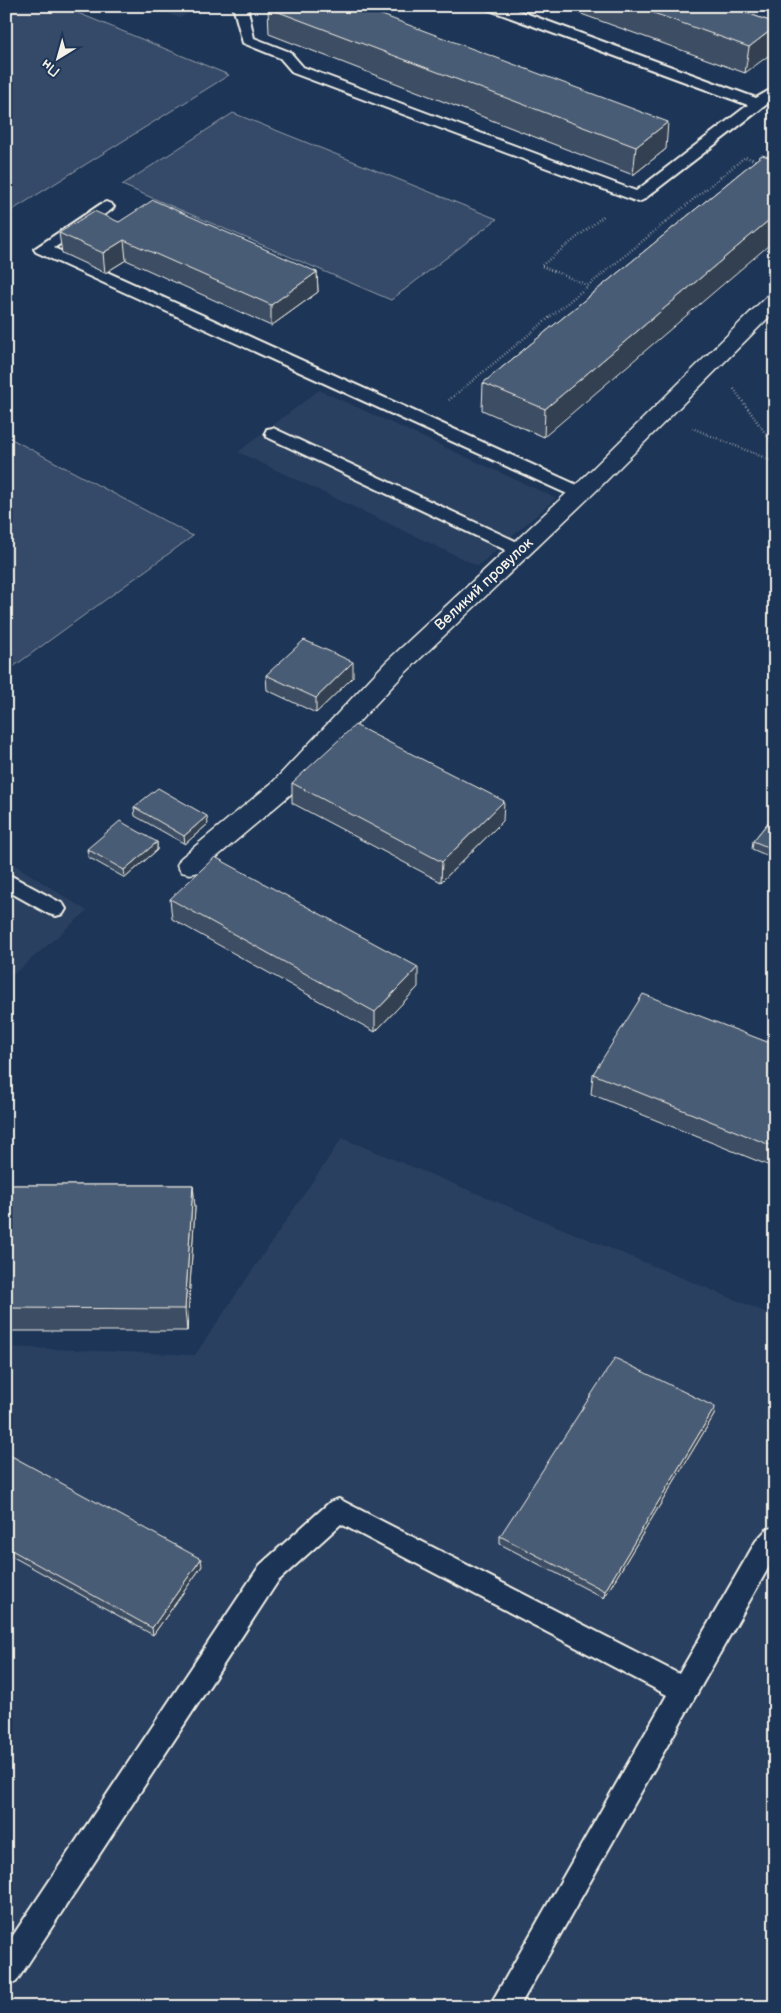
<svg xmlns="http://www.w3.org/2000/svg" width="781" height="2013" font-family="'Balsamiq Sans',sans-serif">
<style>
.built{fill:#2a4060}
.green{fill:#354a67;stroke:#949ea8}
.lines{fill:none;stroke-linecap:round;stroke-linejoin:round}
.lane-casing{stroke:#f4f1e8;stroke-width:4}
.street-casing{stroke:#f4f1e8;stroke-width:3}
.path{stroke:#f4f1e8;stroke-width:2.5;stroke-dasharray:0.5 2.5;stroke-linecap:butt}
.lane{fill:#1d3557;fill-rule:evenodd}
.street{fill:#1d3557;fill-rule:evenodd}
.wall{fill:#3e4e64;stroke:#f4f1e8}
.shaded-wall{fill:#324051;stroke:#f4f1e8}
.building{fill:#485b74;stroke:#f4f1e8}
.labels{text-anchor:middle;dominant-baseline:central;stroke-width:4;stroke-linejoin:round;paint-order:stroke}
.street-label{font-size:15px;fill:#f4f1e8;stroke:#1d3557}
</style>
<rect width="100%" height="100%" fill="#1d3557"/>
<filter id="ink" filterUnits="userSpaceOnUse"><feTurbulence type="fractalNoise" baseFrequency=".02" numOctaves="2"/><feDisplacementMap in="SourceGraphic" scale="10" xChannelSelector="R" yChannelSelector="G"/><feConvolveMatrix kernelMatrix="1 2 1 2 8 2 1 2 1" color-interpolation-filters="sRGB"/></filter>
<g filter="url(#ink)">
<g class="built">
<path d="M147 6H199L180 18Z"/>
<path d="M319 390 556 498 478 566 238 452Z"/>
<path d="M6 859 87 911 6 981Z"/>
<path d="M342 1138 775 1316V2007H6V1347L195 1355Z"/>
</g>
<g class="green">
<path d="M6 6H61L229 75 6 214Z"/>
<path d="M233 113 497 219 391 300 122 185Z"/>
<path d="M6 436 193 536 6 672Z"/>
</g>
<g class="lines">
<defs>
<g id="lane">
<path d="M233 6H247L254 38 290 52 303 67 636 191 748 105 487 9 485 6H506L756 98 775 87V98L643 200 638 202 293 73 280 58 243 43Z"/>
<path d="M106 202 111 204 114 207 111 210 54 248 586 489 589 493 586 497H574L36 252 34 249 101 204Z"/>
<path d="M273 428 526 546 529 550 526 554H514L267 437 265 433 267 429Z"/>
<path d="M6 873 63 904 66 909 63 914 56 916 49 914 6 890Z"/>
<path d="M339 1499 679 1674 756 1541 766 1530 775 1527V1556L519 2007H489L667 1695 341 1524 278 1581 16 1982 6 1986V1946L260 1565 330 1502Z"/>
</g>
<path id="street" d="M775 293V311L597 490 404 674 291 794 199 872 190 874 181 872 177 865 181 858 273 782 386 662 581 480 768 295Z"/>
</defs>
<use href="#lane" class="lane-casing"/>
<use href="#street" class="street-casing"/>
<g class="path">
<path d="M587 285 541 266 605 215"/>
<path d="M734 389 775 447"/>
<path d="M449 400 745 157 758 161"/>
<path d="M692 428 775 462"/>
</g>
<use href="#lane" class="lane"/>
<use href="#street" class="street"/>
</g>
<g class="wall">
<path d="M559 6H727L775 23 745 73Z"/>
<path d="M268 8 666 149 633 175 269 34Z"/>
<path d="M762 155 544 437 482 410 483 383Z"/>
<path d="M119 222 317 272 318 292 271 326 126 260 105 273 62 253 59 233Z"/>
<path d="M266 675 353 677 316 713 267 690Z"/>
<path d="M292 783 503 821 441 882 292 803Z"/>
<path d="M134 807 208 824 185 844 135 816Z"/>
<path d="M775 814V859L752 849 753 841Z"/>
<path d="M157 842V850L125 878 88 857 87 849Z"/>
<path d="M170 899 418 987 375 1032 172 919Z"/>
<path d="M775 1045V1168L591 1094 593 1074Z"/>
<path d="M6 1185H193L195 1208 187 1331H6Z"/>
<path d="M714 1415 604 1598 500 1544V1536Z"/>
<path d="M6 1453 202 1566 153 1635 6 1553Z"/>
</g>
<g class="shaded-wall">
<path d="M775 27V51L745 73 749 47Z"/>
<path d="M668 122 666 149 633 175 636 147Z"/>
<path d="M775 215V240L544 437 545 409Z"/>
<path d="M124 240 126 260 105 273 103 253Z"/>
<path d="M317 272 318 292 271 326V305Z"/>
<path d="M353 662V677L316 713V698Z"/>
<path d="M504 801 503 821 441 882 442 862Z"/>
<path d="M207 816 208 824 185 844 184 836Z"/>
<path d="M157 842V850L125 878 124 870Z"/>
<path d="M418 967V987L375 1032V1012Z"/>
<path d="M193 1185 195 1208 187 1331 185 1309Z"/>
<path d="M715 1407 714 1415 604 1598 605 1591Z"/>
<path d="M201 1559 202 1566 153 1635 152 1628Z"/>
</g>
<g class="building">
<path d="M270 6H358L668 122 636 147 268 8Z"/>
<path d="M634 6H727L775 23V27L749 47Z"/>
<path d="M762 155 775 159V215L545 409 483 383Z"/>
<path d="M153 200 317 272 271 305 124 240 103 253 59 233 94 211 119 222Z"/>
<path d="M304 640 353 662 316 698 266 675Z"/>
<path d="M355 725 504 801 442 862 292 783Z"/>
<path d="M158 788 207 816 184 836 134 807Z"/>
<path d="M775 814V850L753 841Z"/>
<path d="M120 821 157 842 124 870 87 849Z"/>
<path d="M215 857 418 967 375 1012 170 899Z"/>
<path d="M643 994 775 1045V1147L593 1074Z"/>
<path d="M6 1185H193L185 1309 6 1308Z"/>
<path d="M615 1358 715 1407 605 1591 500 1536Z"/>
<path d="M6 1453 201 1559 152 1628 6 1547Z"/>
</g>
</g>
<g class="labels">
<g class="street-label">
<text transform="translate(484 584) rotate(-43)">Великий провулок</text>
</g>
</g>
<rect width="781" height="2013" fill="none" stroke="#1d3557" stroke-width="25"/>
<rect x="12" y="12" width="756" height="1988" fill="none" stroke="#f4f1e8" stroke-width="2" filter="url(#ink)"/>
<g transform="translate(58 58) rotate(217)" stroke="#1d3557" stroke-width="4" paint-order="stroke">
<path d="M0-4L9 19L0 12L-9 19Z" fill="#f4f1e8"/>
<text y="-8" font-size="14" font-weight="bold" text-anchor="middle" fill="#f4f1e8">Пн</text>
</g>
</svg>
